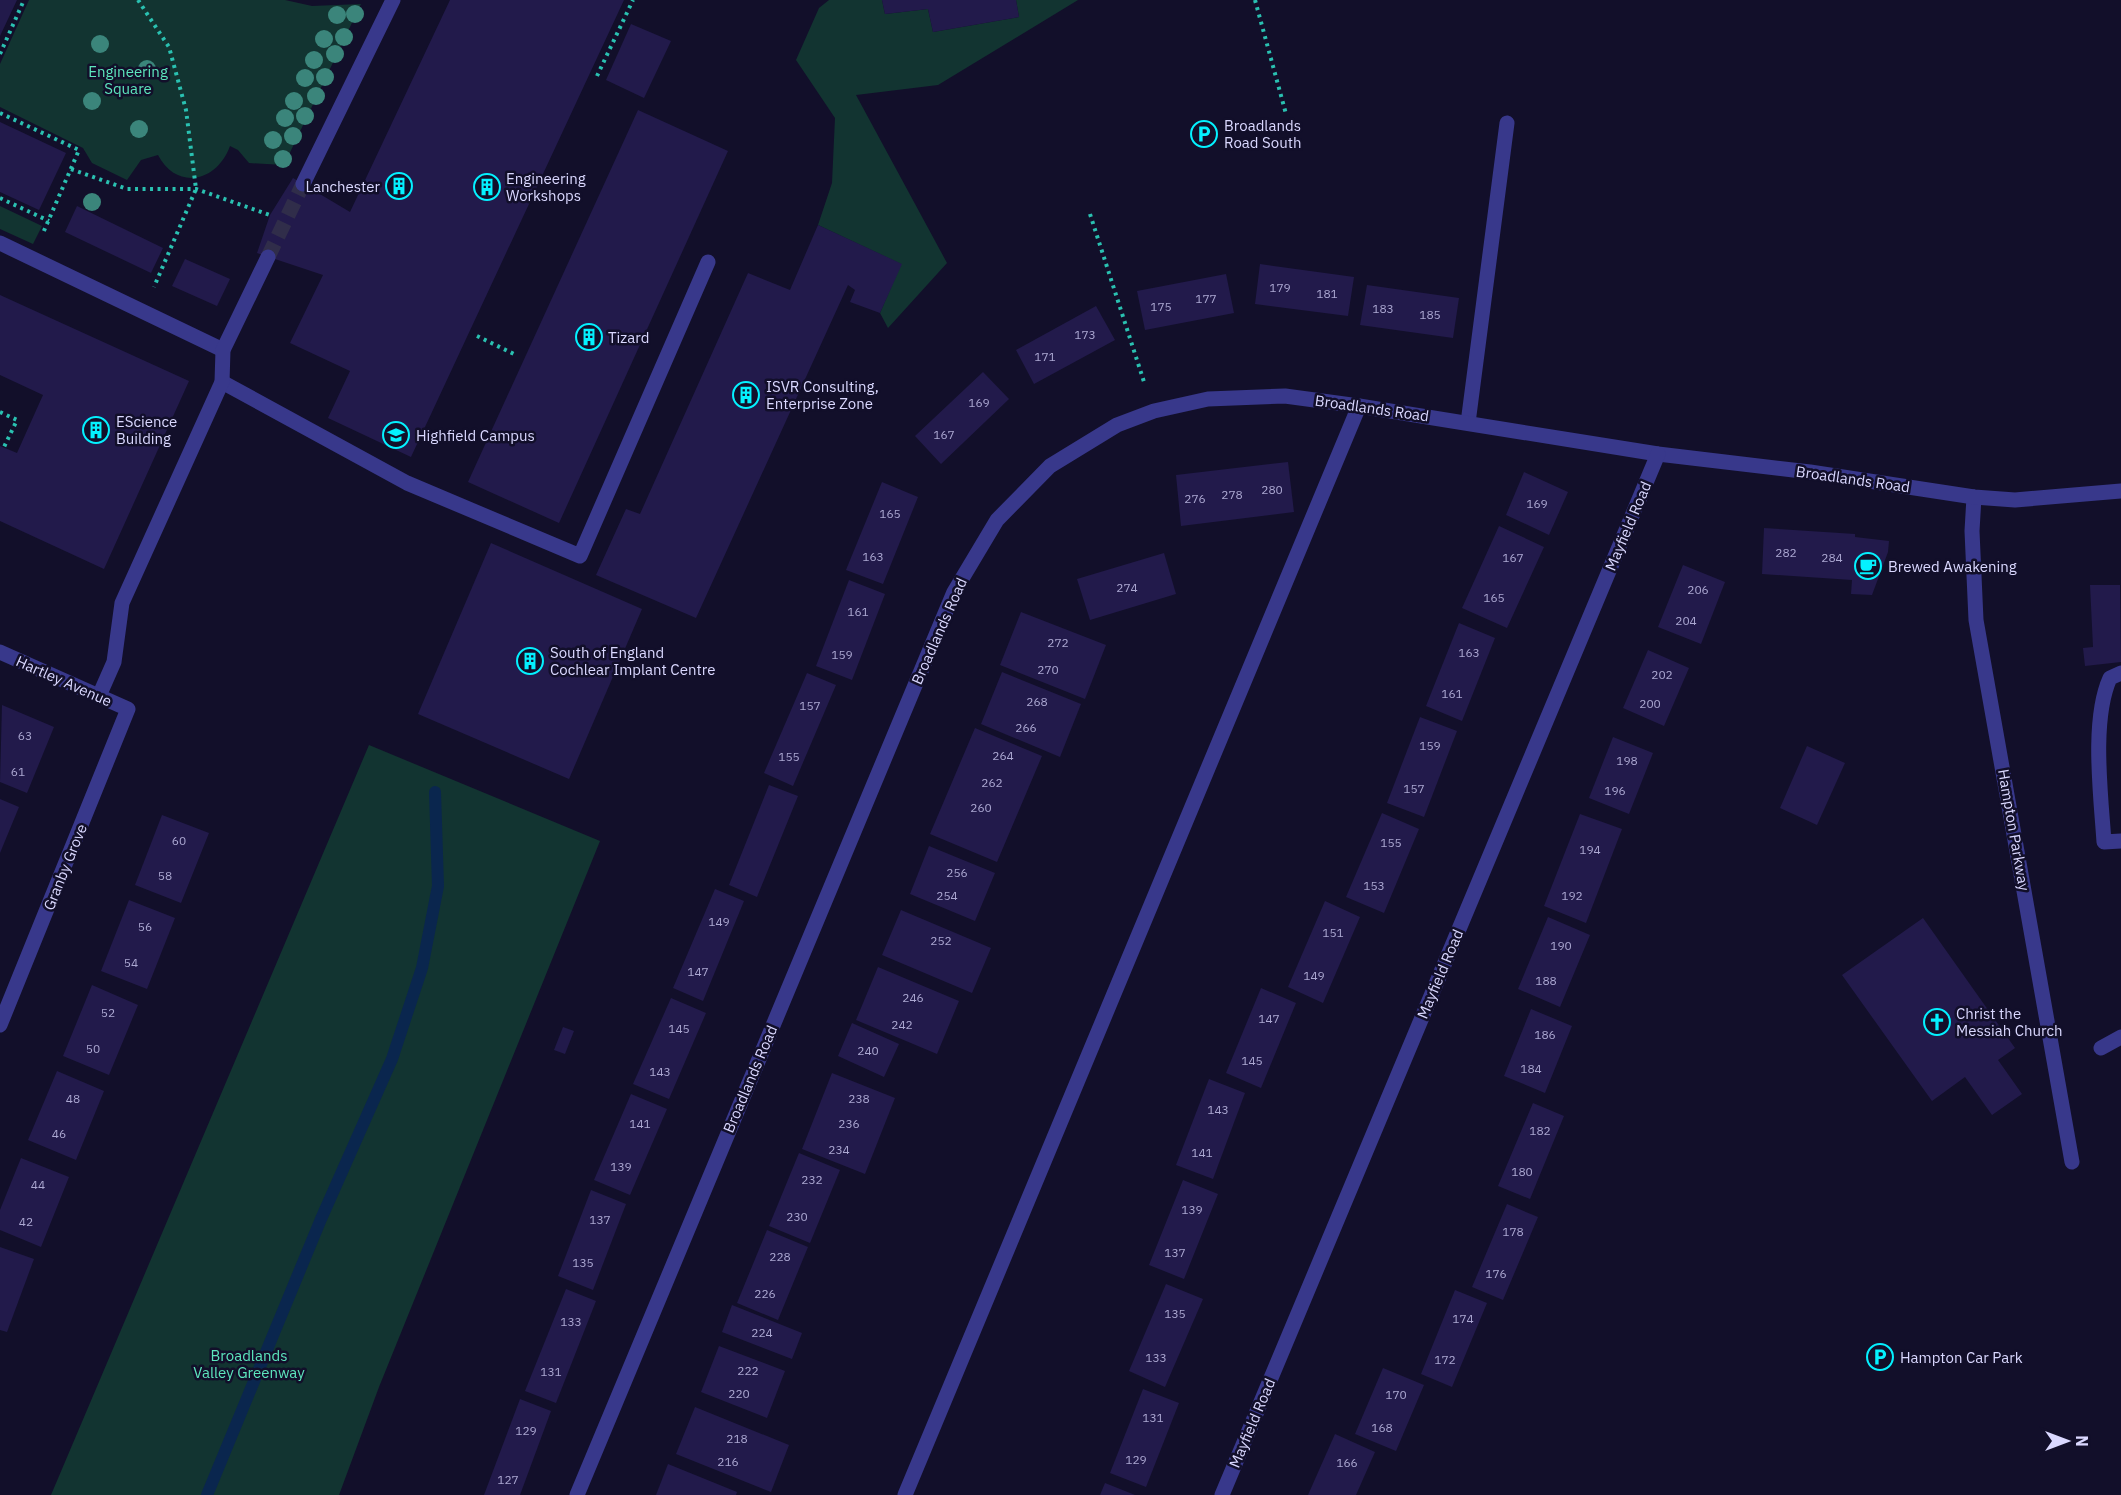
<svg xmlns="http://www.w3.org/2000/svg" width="2121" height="1495" font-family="'IBM Plex Sans',sans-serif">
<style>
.green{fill:#123431}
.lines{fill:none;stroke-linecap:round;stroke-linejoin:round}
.stream{stroke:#0a264e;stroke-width:12}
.building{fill:#221a4b}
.minor-tunnel{stroke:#302d4a;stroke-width:15;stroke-dasharray:15 8;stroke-linecap:butt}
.path{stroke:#2ac1b1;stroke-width:4;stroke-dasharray:3 4.5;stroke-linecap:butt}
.minor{stroke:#38388b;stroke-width:15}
.tree{fill:#3b857b}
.labels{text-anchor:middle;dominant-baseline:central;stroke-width:5;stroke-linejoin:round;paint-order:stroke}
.number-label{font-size:12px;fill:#aca8d2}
.park-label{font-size:15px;fill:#5de6bd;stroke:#120f2a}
.poi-label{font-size:15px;fill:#dad8ff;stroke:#120f2a;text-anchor:start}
.street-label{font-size:15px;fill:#dad8ff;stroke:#120f2a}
</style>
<rect width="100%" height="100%" fill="#120f2a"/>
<g class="green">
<path d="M29 0H285L312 6 361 4 284 165 249 163 238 150 230 146C217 182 177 191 158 155L141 160 127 180 92 163 83 148 0 107V64Z"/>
<path d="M829 0H882L885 14 928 9 933 32 1019 17 1016 0H1078L938 85 856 95 947 263 888 328 880 313 901 264 818 225 832 183 835 118 796 60 819 8Z"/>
<path d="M0 206 42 226 33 244 0 229Z"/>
<path d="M369 745 600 841 379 1387 339 1495H51Z"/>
</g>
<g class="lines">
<path class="stream" d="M207 1495 321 1219 392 1059 422 968 438 886 435 792"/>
</g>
<g class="building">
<path d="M0 0H17L0 36Z"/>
<path d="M450 0H624L411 457 328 418 350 371 290 343 323 275 257 253 270 215 293 178 350 212Z"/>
<path d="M882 0H1016L1019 17 933 32 928 9 885 14Z"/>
<path d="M631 24 671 41 644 98 606 80Z"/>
<path d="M638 110 728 151 559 523 468 482Z"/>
<path d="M0 122 66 153 39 210 0 192Z"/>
<path d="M77 206 163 248 151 273 65 232Z"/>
<path d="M818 225 902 264 880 313 850 302 855 290 848 285 696 618 596 575 626 509 640 514 748 273 790 290Z"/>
<path d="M185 259 230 279 217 306 172 286Z"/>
<path d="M1260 264 1354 277 1348 316 1255 304Z"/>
<path d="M1226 274 1234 313 1145 330 1137 291Z"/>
<path d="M1367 285 1459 298 1453 338 1360 325Z"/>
<path d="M0 295 189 381 104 569 0 521V446L17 453 43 395 0 375Z"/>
<path d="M1096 306 1115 340 1034 384 1016 350Z"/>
<path d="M983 372 1009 399 941 464 915 436Z"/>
<path d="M1288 462 1294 512 1181 526 1176 475Z"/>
<path d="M1524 472 1568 492 1549 535 1506 515Z"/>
<path d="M882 482 918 497 883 584 846 570Z"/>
<path d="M1499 526 1544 547 1507 628 1462 608Z"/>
<path d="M1764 528 1855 534V537L1889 541 1888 552 1872 595 1851 594 1852 580 1762 574Z"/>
<path d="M491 543 642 609 569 779 418 714Z"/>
<path d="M1164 553 1176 594 1090 620 1077 579Z"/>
<path d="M1683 565 1725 582 1701 644 1658 627Z"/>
<path d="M849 580 885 594 852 680 816 666Z"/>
<path d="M2090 585H2120L2121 662 2085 666 2083 648 2093 647Z"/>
<path d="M1021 612 1106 645 1085 699 1000 665Z"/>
<path d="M1459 623 1495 638 1462 721 1426 706Z"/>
<path d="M1648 650 1689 668 1664 726 1623 708Z"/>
<path d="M1002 672 1081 704 1060 757 981 724Z"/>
<path d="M807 673 836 685 793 786 764 773Z"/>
<path d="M2 705 54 727 27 793 0 782Z"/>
<path d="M1420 717 1457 731 1424 817 1387 803Z"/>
<path d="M975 728 1042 756 997 862 930 834Z"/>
<path d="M1613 737 1653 753 1629 814 1589 798Z"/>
<path d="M1807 746 1845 763 1817 825 1780 808Z"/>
<path d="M769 785 798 796 757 897 729 885Z"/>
<path d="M0 799 19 807 0 853Z"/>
<path d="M1382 813 1419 829 1384 913 1346 897Z"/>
<path d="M1580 814 1622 829 1586 923 1544 906Z"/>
<path d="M162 815 209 833 181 903 135 885Z"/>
<path d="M929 846 995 873 975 921 910 894Z"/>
<path d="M715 889 744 901 703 1001 673 988Z"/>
<path d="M129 900 175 918 147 989 101 971Z"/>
<path d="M1325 901 1360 917 1323 1003 1288 987Z"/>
<path d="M901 910 991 948 972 993 882 955Z"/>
<path d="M1548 917 1590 935 1560 1007 1518 989Z"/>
<path d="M1923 918 2015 1048 1998 1060 2022 1094 1992 1115 1965 1077 1932 1101 1842 975Z"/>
<path d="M878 967 959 1001 937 1054 856 1020Z"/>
<path d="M92 985 138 1005 109 1075 63 1056Z"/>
<path d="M1261 988 1296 1003 1261 1088 1226 1073Z"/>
<path d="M671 998 706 1013 669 1099 633 1084Z"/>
<path d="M1531 1009 1572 1026 1545 1093 1504 1076Z"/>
<path d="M852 1023 899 1044 884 1077 838 1056Z"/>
<path d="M563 1027 574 1031 565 1054 554 1050Z"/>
<path d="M57 1071 104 1091 76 1160 28 1140Z"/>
<path d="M832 1073 895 1098 865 1174 802 1149Z"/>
<path d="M1209 1079 1245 1093 1213 1179 1176 1165Z"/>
<path d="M631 1094 667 1109 630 1195 594 1180Z"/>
<path d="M1533 1103 1564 1116 1530 1199 1498 1186Z"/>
<path d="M799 1153 840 1170 810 1243 769 1226Z"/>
<path d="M21 1158 69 1177 41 1247 0 1230V1210Z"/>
<path d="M1183 1180 1218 1194 1184 1279 1149 1265Z"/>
<path d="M591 1190 626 1204 593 1290 558 1276Z"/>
<path d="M1507 1204 1538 1217 1503 1300 1472 1287Z"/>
<path d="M767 1230 808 1247 778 1320 737 1303Z"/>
<path d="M0 1247 34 1259 7 1332 0 1330Z"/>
<path d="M1166 1284 1203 1299 1165 1387 1129 1371Z"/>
<path d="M566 1289 596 1301 556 1403 525 1391Z"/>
<path d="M1455 1290 1487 1303 1452 1387 1421 1374Z"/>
<path d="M732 1305 802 1333 792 1359 722 1332Z"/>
<path d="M719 1346 785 1371 767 1418 701 1392Z"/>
<path d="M1383 1368 1424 1385 1396 1451 1355 1434Z"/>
<path d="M1143 1389 1179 1403 1146 1487 1110 1473Z"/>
<path d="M520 1399 551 1411 520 1495H484Z"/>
<path d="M695 1407 789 1445 771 1492 676 1454Z"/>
<path d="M1335 1434 1375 1452 1356 1495H1308Z"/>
<path d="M668 1464 737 1492 736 1495H656Z"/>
<path d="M1105 1483 1135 1495H1100Z"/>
</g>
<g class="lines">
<path class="minor-tunnel" d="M268 257 303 184"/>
<g class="path">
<path d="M138 0 169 47 186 110 196 189 154 287"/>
<path d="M1255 0 1286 114"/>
<path d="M0 54 24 0"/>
<path d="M597 76 633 0"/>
<path d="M0 113 79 150 43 233"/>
<path d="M71 169 127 189H196L270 215"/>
<path d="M0 198 49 221"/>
<path d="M1090 214 1145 385"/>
<path d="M477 336 514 354"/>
<path d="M0 412 17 420 4 447"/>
</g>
<g class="minor">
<path d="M303 184 393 0"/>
<path d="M0 243 223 350"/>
<path d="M222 382 407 483 580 556 708 262"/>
<path d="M1468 423 1507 123"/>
<path d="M1974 497 1972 531 1976 620 2072 1162"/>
<path d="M0 652 128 709 0 1025"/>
<path d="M2121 673 2110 678C2091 720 2101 796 2104 842L2121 841"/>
<path d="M99 696 114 662 122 603 222 382 223 350 268 257"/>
<path d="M2101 1048 2121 1037"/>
<path d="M577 1495 954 592 997 520 1050 466 1117 425 1154 411 1208 399 1285 396 1359 406 1658 454 1810 472 1974 497 2015 500 2121 491"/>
<path d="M905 1495 1359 406"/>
<path d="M1222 1495 1658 454"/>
</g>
</g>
<g class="tree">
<circle cx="355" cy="14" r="9"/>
<circle cx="337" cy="15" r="9"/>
<circle cx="344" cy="37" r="9"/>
<circle cx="324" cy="39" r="9"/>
<circle cx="100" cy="44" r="9"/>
<circle cx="335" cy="54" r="9"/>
<circle cx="314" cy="60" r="9"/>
<circle cx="147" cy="69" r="9"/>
<circle cx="325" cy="77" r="9"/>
<circle cx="305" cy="78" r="9"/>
<circle cx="316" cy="96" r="9"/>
<circle cx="92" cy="101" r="9"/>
<circle cx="294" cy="101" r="9"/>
<circle cx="305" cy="116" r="9"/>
<circle cx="285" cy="118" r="9"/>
<circle cx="139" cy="129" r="9"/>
<circle cx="293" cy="136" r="9"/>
<circle cx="273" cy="140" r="9"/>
<circle cx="283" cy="159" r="9"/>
<circle cx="92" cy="202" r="9"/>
</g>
<defs>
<symbol id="parking-ring" viewBox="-11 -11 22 22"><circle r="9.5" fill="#120f2a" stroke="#04f1ff" stroke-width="1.5"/><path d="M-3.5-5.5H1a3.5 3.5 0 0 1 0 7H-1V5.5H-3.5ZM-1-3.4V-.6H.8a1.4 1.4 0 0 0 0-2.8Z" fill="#04f1ff"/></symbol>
<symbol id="building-ring" viewBox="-11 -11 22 22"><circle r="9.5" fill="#120f2a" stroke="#04f1ff" stroke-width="1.5"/><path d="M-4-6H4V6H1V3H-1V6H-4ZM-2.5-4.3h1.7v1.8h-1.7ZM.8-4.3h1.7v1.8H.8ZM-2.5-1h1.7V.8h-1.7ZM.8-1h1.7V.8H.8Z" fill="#04f1ff"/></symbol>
<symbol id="university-ring" viewBox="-11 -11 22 22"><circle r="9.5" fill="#120f2a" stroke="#04f1ff" stroke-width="1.5"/><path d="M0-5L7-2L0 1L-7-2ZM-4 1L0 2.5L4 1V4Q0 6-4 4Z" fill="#04f1ff"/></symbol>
<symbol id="cafe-ring" viewBox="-11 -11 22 22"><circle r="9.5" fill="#120f2a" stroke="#04f1ff" stroke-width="1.5"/><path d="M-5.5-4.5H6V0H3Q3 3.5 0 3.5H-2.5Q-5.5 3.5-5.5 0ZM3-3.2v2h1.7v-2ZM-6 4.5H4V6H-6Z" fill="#04f1ff"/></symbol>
<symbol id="church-ring" viewBox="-11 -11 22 22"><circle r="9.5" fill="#120f2a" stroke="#04f1ff" stroke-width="1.5"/><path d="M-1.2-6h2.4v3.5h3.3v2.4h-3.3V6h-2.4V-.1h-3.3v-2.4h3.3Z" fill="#04f1ff"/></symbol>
</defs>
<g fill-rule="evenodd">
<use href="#parking-ring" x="1189" y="119" width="30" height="30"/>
<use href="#building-ring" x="384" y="171" width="30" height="30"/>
<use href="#building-ring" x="472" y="172" width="30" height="30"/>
<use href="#building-ring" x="574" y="322" width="30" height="30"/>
<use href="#building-ring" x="731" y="380" width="30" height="30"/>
<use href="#building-ring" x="81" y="415" width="30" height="30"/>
<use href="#university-ring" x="381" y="420" width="30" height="30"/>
<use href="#cafe-ring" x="1853" y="551" width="30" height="30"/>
<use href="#building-ring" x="515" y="646" width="30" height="30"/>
<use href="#church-ring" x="1922" y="1007" width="30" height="30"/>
<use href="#parking-ring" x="1865" y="1342" width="30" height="30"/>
</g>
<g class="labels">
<g class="number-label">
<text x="1280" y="287">179</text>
<text x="1327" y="293">181</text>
<text x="1206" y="298">177</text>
<text x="1161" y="306">175</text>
<text x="1383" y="308">183</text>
<text x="1430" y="314">185</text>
<text x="1085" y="334">173</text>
<text x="1045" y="356">171</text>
<text x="979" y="402">169</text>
<text x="944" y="434">167</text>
<text x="1272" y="489">280</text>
<text x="1232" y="494">278</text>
<text x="1195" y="498">276</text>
<text x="1537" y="503">169</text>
<text x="890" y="513">165</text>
<text x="1786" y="552">282</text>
<text x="873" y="556">163</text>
<text x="1513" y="557">167</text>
<text x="1832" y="557">284</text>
<text x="1127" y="587">274</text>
<text x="1698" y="589">206</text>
<text x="1494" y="597">165</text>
<text x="858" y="611">161</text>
<text x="1686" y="620">204</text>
<text x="1058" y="642">272</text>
<text x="1469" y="652">163</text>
<text x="842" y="654">159</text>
<text x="1048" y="669">270</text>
<text x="1662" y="674">202</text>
<text x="1452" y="693">161</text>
<text x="1037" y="701">268</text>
<text x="1650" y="703">200</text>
<text x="810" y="705">157</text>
<text x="1026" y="727">266</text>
<text x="25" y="735">63</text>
<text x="1430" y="745">159</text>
<text x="1003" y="755">264</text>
<text x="789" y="756">155</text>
<text x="1627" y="760">198</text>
<text x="18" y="771">61</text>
<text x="992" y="782">262</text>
<text x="1414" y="788">157</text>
<text x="1615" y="790">196</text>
<text x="981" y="807">260</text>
<text x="179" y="840">60</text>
<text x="1391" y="842">155</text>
<text x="1590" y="849">194</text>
<text x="957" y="872">256</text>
<text x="165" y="875">58</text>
<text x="1374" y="885">153</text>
<text x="947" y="895">254</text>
<text x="1572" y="895">192</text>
<text x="719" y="921">149</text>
<text x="145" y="926">56</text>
<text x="1333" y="932">151</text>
<text x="941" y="940">252</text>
<text x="1561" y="945">190</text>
<text x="131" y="962">54</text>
<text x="698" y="971">147</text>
<text x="1314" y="975">149</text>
<text x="1546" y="980">188</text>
<text x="913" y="997">246</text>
<text x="108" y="1012">52</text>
<text x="1269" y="1018">147</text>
<text x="902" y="1024">242</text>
<text x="679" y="1028">145</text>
<text x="1545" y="1034">186</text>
<text x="93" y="1048">50</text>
<text x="868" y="1050">240</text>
<text x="1252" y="1060">145</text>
<text x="1531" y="1068">184</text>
<text x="660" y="1071">143</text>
<text x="73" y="1098">48</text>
<text x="859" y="1098">238</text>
<text x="1218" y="1109">143</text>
<text x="640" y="1123">141</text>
<text x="849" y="1123">236</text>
<text x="1540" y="1130">182</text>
<text x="59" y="1133">46</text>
<text x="839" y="1149">234</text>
<text x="1202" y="1152">141</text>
<text x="621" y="1166">139</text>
<text x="1522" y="1171">180</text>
<text x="812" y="1179">232</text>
<text x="38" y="1184">44</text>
<text x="1192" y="1209">139</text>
<text x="797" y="1216">230</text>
<text x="600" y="1219">137</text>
<text x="26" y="1221">42</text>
<text x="1513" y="1231">178</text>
<text x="1175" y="1252">137</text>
<text x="780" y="1256">228</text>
<text x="583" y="1262">135</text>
<text x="1496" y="1273">176</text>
<text x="765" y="1293">226</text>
<text x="1175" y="1313">135</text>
<text x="1463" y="1318">174</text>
<text x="571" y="1321">133</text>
<text x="762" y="1332">224</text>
<text x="1156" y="1357">133</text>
<text x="1445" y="1359">172</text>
<text x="748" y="1370">222</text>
<text x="551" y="1371">131</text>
<text x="739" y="1393">220</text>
<text x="1396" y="1394">170</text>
<text x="1153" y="1417">131</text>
<text x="1382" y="1427">168</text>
<text x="526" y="1430">129</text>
<text x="737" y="1438">218</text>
<text x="1136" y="1459">129</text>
<text x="728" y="1461">216</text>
<text x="1347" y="1462">166</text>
<text x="508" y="1479">127</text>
</g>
<g class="park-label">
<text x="128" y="71">Engineering<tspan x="128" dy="17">Square</tspan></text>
<text x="249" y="1355">Broadlands<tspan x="249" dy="17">Valley Greenway</tspan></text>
</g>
<g class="poi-label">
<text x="1224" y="125">Broadlands<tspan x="1224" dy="17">Road South</tspan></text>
<text x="506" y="178">Engineering<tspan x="506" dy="17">Workshops</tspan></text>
<text x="380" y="186" text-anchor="end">Lanchester</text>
<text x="608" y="337">Tizard</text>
<text x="766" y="386">ISVR Consulting,<tspan x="766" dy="17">Enterprise Zone</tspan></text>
<text x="116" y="421">EScience<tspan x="116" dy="17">Building</tspan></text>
<text x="416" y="435">Highfield Campus</text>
<text x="1888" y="566">Brewed Awakening</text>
<text x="550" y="652">South of England<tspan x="550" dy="17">Cochlear Implant Centre</tspan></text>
<text x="1956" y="1013">Christ the<tspan x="1956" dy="17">Messiah Church</tspan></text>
<text x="1900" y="1357">Hampton Car Park</text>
</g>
<g class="street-label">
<text transform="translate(1372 408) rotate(8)">Broadlands Road</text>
<text transform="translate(1853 479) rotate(8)">Broadlands Road</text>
<text transform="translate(1628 526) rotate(-67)">Mayfield Road</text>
<text transform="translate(939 631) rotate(-66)">Broadlands Road</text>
<text transform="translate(64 681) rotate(24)">Hartley Avenue</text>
<text transform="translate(2014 830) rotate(80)">Hampton Parkway</text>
<text transform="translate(65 867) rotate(-68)">Granby Grove</text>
<text transform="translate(1440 974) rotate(-67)">Mayfield Road</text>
<text transform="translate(750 1079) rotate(-67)">Broadlands Road</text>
<text transform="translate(1252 1423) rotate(-67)">Mayfield Road</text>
</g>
</g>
<g transform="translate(2067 1441) rotate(90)" stroke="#120f2a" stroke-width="4.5" paint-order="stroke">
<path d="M0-4.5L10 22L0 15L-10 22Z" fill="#dad8ff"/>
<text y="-9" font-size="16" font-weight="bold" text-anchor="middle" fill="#dad8ff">N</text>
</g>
</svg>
